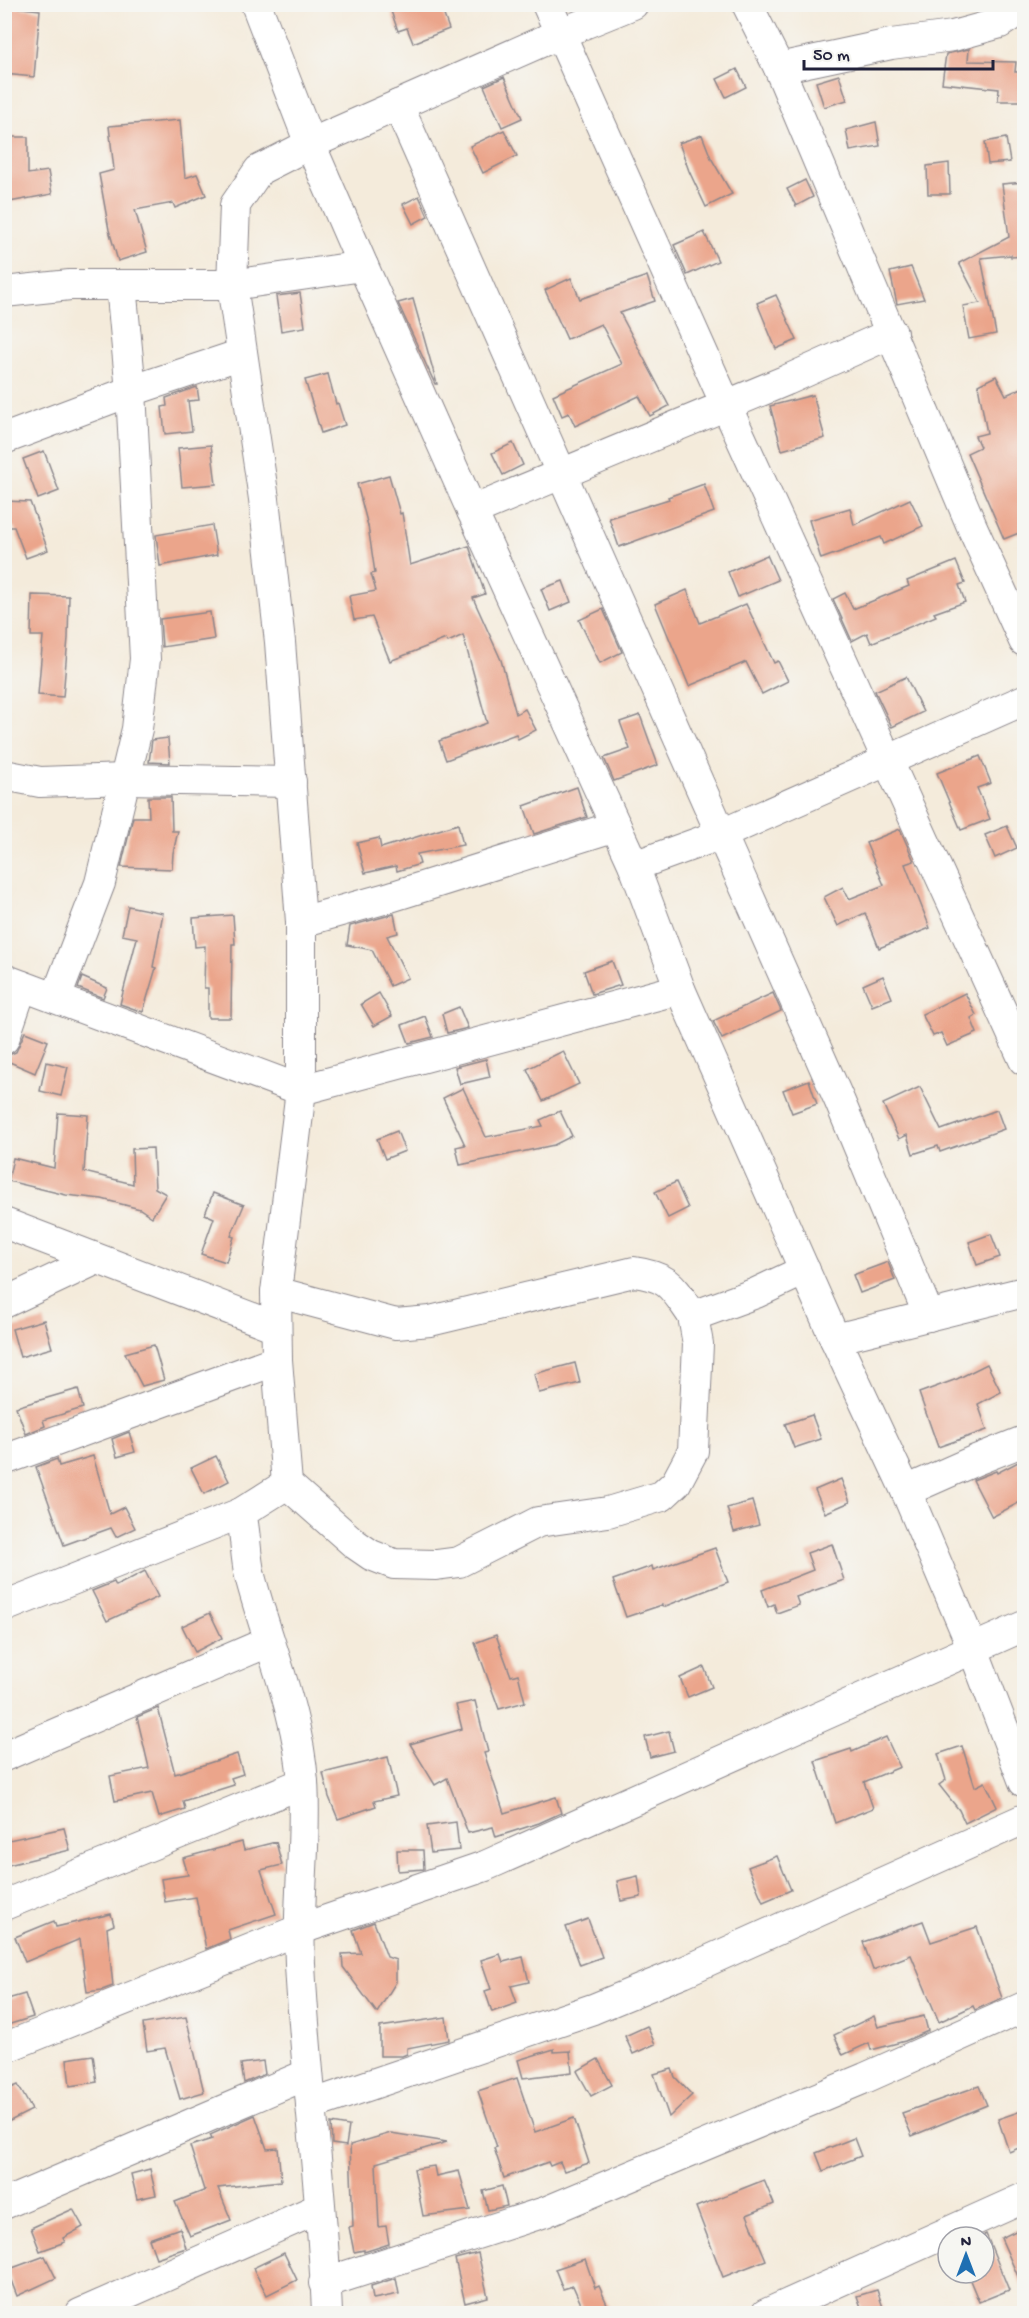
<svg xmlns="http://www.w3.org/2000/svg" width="1029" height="2318" font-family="'Gochi Hand',sans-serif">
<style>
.building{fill:#eba58b}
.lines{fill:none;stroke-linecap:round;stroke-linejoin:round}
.street-casing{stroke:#8b868b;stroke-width:32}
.street{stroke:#fff;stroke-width:30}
</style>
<rect width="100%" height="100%" fill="#f6f6f2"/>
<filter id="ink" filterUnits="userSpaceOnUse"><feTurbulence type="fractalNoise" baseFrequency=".0167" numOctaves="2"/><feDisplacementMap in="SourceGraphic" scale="12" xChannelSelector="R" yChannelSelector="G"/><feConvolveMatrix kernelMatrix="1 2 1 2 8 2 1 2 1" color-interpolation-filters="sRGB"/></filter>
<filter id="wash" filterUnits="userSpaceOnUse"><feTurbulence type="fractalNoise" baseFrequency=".008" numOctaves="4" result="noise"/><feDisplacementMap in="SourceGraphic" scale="24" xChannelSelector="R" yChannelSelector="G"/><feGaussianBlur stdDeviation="1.35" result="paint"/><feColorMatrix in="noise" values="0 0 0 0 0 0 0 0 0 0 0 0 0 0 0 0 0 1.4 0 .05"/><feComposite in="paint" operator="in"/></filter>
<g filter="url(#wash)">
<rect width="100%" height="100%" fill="#f4ebdb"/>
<g id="blocks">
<g class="building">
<path d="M410 4H440L449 29 413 43 407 28 398 31 391 11Z"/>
<path d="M4 6 40 10 34 77 4 74Z"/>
<path d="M969 49 968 61 1016 62 1015 72H1024V101H998L999 89 942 83 946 54Z"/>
<path d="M737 69 746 87 726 97 717 79Z"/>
<path d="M839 75 847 100 824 107 816 82Z"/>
<path d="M504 77 522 118 502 127 484 86Z"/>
<path d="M180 120 185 178 197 174 206 195 175 208 173 203 135 210 147 252 118 261 109 230 99 174 114 170 109 126Z"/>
<path d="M876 122 880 146 850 151 846 130Z"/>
<path d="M504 130 517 156 483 173 470 146Z"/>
<path d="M702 135 711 158 732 194 706 207 689 171 679 143Z"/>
<path d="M8 137H28V174L48 171 52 194 4 203V178H8Z"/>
<path d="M1006 138 1010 162 988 164 985 142Z"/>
<path d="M949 163 950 194H928L927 166Z"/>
<path d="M805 180 813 197 796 206 787 189Z"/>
<path d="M1024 182V256L1011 257V255L981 258 996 334 969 339 963 306 980 303 959 263 1009 237 1002 184Z"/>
<path d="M419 196 428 216 413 224 403 204Z"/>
<path d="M704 232 718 261 687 275 674 245Z"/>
<path d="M911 267 924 299 897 304 890 272Z"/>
<path d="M647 276 655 301 620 313 669 406 650 416 639 396 575 426 569 413 562 416 553 395 622 364 601 324 567 339 545 290 571 278 580 299Z"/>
<path d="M300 293 305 327 281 331 276 296Z"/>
<path d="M776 295 797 340 776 349 757 303Z"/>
<path d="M413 299 437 384H435L398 303Z"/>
<path d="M328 374 336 404 338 403 345 425 321 433 305 380Z"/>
<path d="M996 376 1006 395 1024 387V531L1004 539 967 453 980 447 975 436 987 433 978 385Z"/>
<path d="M197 387 199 400 188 401 192 431 165 434 162 407 167 406 166 398Z"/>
<path d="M813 395 825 438 782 450 770 406Z"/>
<path d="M513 443 523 465 503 475 492 453Z"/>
<path d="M211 445 216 484 182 487 178 448Z"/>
<path d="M44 451 59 491 38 499 23 459Z"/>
<path d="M389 475 400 514 402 513 410 565 469 546 485 594 473 598 501 660 516 714 525 709 536 730 518 739 516 734 446 760 439 741 487 723 463 635 448 642 446 639 390 661 372 617 354 620 349 596 376 591 371 574 375 573 368 526 357 484Z"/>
<path d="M704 484 714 512 619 547 609 518 669 499 668 497Z"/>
<path d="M910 499 923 526 884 544 881 537 821 559 809 520 850 508 854 525Z"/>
<path d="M4 501 30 502 48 550 26 558 14 527H4Z"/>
<path d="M212 525 217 555 160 566 156 535Z"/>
<path d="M767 555 778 580 738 597 728 572Z"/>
<path d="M956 561 965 583 959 585 965 602 934 613 936 616 871 643 867 633 852 641 833 599 845 593 853 609 909 586 907 581Z"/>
<path d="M563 581 571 602 550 611 541 589Z"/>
<path d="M687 590 700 623 746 604 774 663 778 661 788 681 762 694 746 662 689 686 655 604Z"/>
<path d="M32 595 69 596 68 638 63 697 38 695 43 636H31Z"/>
<path d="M603 609 622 652 600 663 579 620Z"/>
<path d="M210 612 214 639 162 647 160 619Z"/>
<path d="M906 677 923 712 892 727 875 691Z"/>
<path d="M640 715 658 765 614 781 604 758 630 749 620 722Z"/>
<path d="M168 738 170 763 149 762 152 740Z"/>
<path d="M980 756 991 783 977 788 990 819 961 830 937 773Z"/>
<path d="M577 787 587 817 534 834 524 806Z"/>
<path d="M148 797H171L172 831H178L173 853 172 869 121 867 133 817H149Z"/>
<path d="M458 824 463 845 417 854 420 864 397 871 396 866 365 873 357 843 379 838 381 848Z"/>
<path d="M1007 826 1017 848 995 858 985 835Z"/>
<path d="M900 829 914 861 905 864 930 928 879 948 865 913 838 926 824 897 843 887 849 899 884 885 866 843Z"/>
<path d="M128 906 163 913 153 967 156 968 143 1012 120 1004 137 938 122 935Z"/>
<path d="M394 914 398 933 387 936 408 978 390 986 372 950 347 945 350 926Z"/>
<path d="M233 915 235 944H232L231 1018H208V988H204L205 946 195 947 193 918Z"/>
<path d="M612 961 621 985 592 994 584 971Z"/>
<path d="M883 976 892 998 872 1006 863 985Z"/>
<path d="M82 977 107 988 103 998 78 988Z"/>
<path d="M379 993 392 1016 374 1026 361 1004Z"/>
<path d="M773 993 781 1011 722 1039 713 1021Z"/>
<path d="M965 993 976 1015 971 1018 977 1033 947 1046 941 1033 933 1036 922 1014Z"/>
<path d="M459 1007 468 1028 447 1033 442 1014Z"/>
<path d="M425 1016 433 1037 409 1043 402 1025Z"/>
<path d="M25 1032 48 1041 35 1073 5 1060 6 1056 16 1052Z"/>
<path d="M563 1051 579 1084 543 1101 527 1069Z"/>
<path d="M486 1059 490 1077 460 1084 455 1067Z"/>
<path d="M46 1062 68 1067 61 1096 40 1091Z"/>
<path d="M809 1080 817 1104 792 1113 783 1090Z"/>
<path d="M920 1087 941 1130 997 1110 1004 1129 940 1152 938 1146 913 1154 907 1135 899 1139 883 1104Z"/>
<path d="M463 1088 486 1137 543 1126 540 1120 560 1111 572 1136 554 1145 460 1165 456 1147 465 1145 443 1098Z"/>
<path d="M58 1113 88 1115 84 1172 133 1184 132 1149 153 1148 155 1188 166 1194 152 1217 140 1209 102 1199 66 1195 8 1181 13 1158 54 1168Z"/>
<path d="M397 1131 405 1151 385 1159 377 1139Z"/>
<path d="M676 1182 688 1208 668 1218 655 1192Z"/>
<path d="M213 1193 244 1205 231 1236 234 1237 226 1262 201 1254 214 1218 205 1214Z"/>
<path d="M991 1234 1000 1257 977 1265 969 1242Z"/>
<path d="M888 1262 895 1280 860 1293 853 1275Z"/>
<path d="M44 1320 52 1348 20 1357 12 1329Z"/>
<path d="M154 1345 164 1380 142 1386 125 1353Z"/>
<path d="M575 1363 580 1383 539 1393 534 1374Z"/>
<path d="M987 1364 1001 1392 978 1404 987 1430 938 1447 919 1393 957 1379Z"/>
<path d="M78 1389 83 1408 43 1420 45 1426 26 1434 16 1407Z"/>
<path d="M812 1415 821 1439 794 1448 785 1424Z"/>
<path d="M129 1432 135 1452 117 1457 112 1439Z"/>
<path d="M93 1456 110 1514 124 1507 135 1528 116 1537 111 1528 64 1545 36 1467 57 1459 59 1466Z"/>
<path d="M216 1456 229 1481 204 1494 191 1468Z"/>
<path d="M1024 1459V1500L992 1517 973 1480 996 1471 997 1473Z"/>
<path d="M841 1479 850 1502 825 1513 815 1490Z"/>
<path d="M752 1501 759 1525 734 1532 727 1508Z"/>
<path d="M832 1544 844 1580 796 1597 799 1605 777 1613 774 1604 768 1607 762 1590 813 1570 807 1553Z"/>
<path d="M715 1548 728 1582 663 1607 662 1605 626 1617 613 1580 652 1566 653 1570Z"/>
<path d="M145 1571 158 1597 107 1621 92 1591 114 1582 116 1586Z"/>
<path d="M210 1613 222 1638 195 1652 182 1626Z"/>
<path d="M496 1635 511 1676 518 1674 525 1702 499 1709 475 1643Z"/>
<path d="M704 1667 712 1687 688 1697 680 1678Z"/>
<path d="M475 1701 488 1752 484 1753 504 1813 556 1797 561 1813 539 1823 496 1837 493 1827 468 1833 447 1778 435 1785 410 1744 462 1729 456 1705Z"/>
<path d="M158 1708 175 1774 237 1754 243 1774 231 1778 234 1785 183 1801 185 1809 159 1817 152 1793 115 1801 110 1776 149 1768 137 1717Z"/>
<path d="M669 1731 674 1751 650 1757 645 1737Z"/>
<path d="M886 1737 900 1767 864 1782 873 1808 835 1823 815 1761 851 1749 852 1752Z"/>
<path d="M962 1746 975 1787 985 1782 997 1807 965 1823 959 1810 939 1785 946 1780 938 1754Z"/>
<path d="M388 1757 397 1796 374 1801 376 1806 338 1819 329 1797 323 1773Z"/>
<path d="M456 1822 459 1850 431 1853 427 1826Z"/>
<path d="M64 1828 70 1850 4 1866V1841Z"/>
<path d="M242 1842 244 1850 276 1842 282 1865 261 1870 276 1914 228 1930 230 1939 206 1949 196 1897 165 1902 161 1879 188 1875 183 1858Z"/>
<path d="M397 1850H423L424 1869 398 1871Z"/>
<path d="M777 1856 791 1890 763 1902 748 1867Z"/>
<path d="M638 1876 641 1897 621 1901 617 1881Z"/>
<path d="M111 1914 114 1925 107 1928 113 1986 102 1990 87 1992 80 1939 25 1962 15 1937 54 1921 56 1927Z"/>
<path d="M588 1919 602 1957 580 1965 566 1927Z"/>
<path d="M923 1921 931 1942 977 1927 1002 1998 975 2010 973 2006 939 2022 911 1955 873 1970 863 1942Z"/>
<path d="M374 1922 387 1957 396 1960V1982L377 2013 343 1967 342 1954 361 1953 353 1930Z"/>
<path d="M500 1954 503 1962 523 1957 529 1982 511 1986 517 2003 492 2012 485 1991 491 1989 481 1960Z"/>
<path d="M25 1994 33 2017 4 2026V2000Z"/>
<path d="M874 2016 878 2027 924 2016 928 2031 905 2041 871 2050 869 2043 843 2055 834 2035Z"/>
<path d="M186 2017 204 2092 180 2099 165 2048 147 2051 143 2024Z"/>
<path d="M446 2017 449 2040 407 2048V2054L402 2056H380V2027Z"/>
<path d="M647 2026 655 2044 633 2054 625 2036Z"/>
<path d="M554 2049V2052L570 2051 572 2072 523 2078 518 2060Z"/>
<path d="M93 2055 97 2082 70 2086 67 2059Z"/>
<path d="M598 2059 612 2085 591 2096 577 2071Z"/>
<path d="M263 2061 265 2074 244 2083 241 2064Z"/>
<path d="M672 2069 675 2077 692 2095 669 2117 654 2074Z"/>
<path d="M517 2078 535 2132 574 2118 589 2163 564 2171 560 2162 550 2166 548 2162 504 2178 494 2148 497 2147 478 2091Z"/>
<path d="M18 2085 32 2110 4 2124V2091Z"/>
<path d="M979 2086 987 2105 912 2136 902 2113Z"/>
<path d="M1024 2110V2146L1009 2152 998 2119Z"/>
<path d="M255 2115 267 2149 278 2148 281 2181 218 2188 231 2220 190 2236 175 2202 206 2190H204L190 2146 212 2139 210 2135Z"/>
<path d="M331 2123 349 2126 346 2146 332 2144Z"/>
<path d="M391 2133 447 2142 376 2163 379 2227 386 2226 389 2244 364 2252V2250L354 2252 349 2227 353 2226 350 2145Z"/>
<path d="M854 2138 861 2156 823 2171 816 2153Z"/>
<path d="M434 2166 436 2176 459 2171 470 2210 423 2216 414 2169Z"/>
<path d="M150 2169 156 2195 137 2199 131 2174Z"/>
<path d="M764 2180 774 2204 747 2215 766 2260 723 2277 696 2207Z"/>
<path d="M502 2186 507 2206 488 2210 483 2191Z"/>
<path d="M73 2209 83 2227 63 2238 65 2242 40 2251 31 2228Z"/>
<path d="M1024 2227V2290L1001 2238Z"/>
<path d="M180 2228 186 2248 156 2258 149 2239Z"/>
<path d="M986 2234 1009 2290 979 2302 967 2273H984V2235Z"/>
<path d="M284 2253 297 2280 267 2295 253 2268Z"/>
<path d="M478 2253 488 2297 465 2303 455 2259Z"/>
<path d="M45 2256 56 2278 17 2296 7 2270Z"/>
<path d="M585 2259 595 2288 599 2286 611 2313H585L573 2286 563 2289 555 2269Z"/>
<path d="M396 2278 399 2294 373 2299 371 2286Z"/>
<path d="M877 2290 885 2313H863L857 2296Z"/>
</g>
</g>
</g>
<g filter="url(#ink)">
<use href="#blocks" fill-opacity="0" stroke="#8b868b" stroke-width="1.5"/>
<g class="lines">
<defs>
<g id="street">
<path d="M256 4 310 144 363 266 472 511 634 866 680 989 835 1339 906 1491 973 1649 1024 1782"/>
<path d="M547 4 726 405 1024 1060"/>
<path d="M747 4 779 68 973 529 1024 641"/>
<path d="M779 68 891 44 953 36 1000 23 1024 7"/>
<path d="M398 105 840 1102 929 1316"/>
<path d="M4 292 70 285H232L363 266"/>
<path d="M4 439 131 391 242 354"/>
<path d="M472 511 787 380 892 333"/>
<path d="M4 775 40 782 125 779 291 782"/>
<path d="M634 866 722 834 1024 700"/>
<path d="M301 922 387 898 616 826"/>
<path d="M4 979 301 1090 680 989"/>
<path d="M56 998 100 883 137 729 145 659 131 391 121 285"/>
<path d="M4 1039 22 986"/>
<path d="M4 1223 276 1327"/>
<path d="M276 1292 396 1324 430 1321 634 1272C671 1277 673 1288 693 1316"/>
<path d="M4 1303 97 1259"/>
<path d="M835 1339 1024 1292"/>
<path d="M4 1460 277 1360"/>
<path d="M287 1484 355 1544 371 1555 394 1564 436 1565 459 1562 538 1522 608 1512 662 1496 676 1483 693 1451 698 1344 693 1316 756 1293 805 1270"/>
<path d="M906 1491 976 1460 1024 1441"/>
<path d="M4 1607 241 1513"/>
<path d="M4 1756 268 1642"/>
<path d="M4 1905 303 1783"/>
<path d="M4 2048 301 1929 485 1866 1024 1626"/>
<path d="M311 2105 593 2009 683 1972 1024 1819"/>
<path d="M4 2204 308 2074"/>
<path d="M324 2283 545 2212 865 2078 1024 2007"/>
<path d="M80 2314 320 2208"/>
<path d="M327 2314C323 2197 306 2081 300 1964 297 1904 307 1843 303 1782 298 1711 268 1645 250 1576 245 1556 246 1533 241 1513L287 1484 277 1360 276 1292 301 1090V922L280 642 264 499 232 285 235 205 259 170 310 144 559 34 633 4"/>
<path d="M766 2314 1024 2198"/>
</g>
</defs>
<use href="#street" class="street-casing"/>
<use href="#street" class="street"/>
</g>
</g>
<rect width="1029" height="2318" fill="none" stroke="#f6f6f2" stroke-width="24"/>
<g transform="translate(966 2255)"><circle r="28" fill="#f6f6f2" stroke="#a1a1a9" stroke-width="1.5"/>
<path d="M0-4.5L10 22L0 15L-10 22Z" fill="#1f6fb2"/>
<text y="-9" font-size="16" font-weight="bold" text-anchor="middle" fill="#22223b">N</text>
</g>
<path d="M804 60v9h189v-9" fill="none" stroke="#22223b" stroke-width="3"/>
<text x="813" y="60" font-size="18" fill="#22223b" stroke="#f6f6f2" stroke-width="4.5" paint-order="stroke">50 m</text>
</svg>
